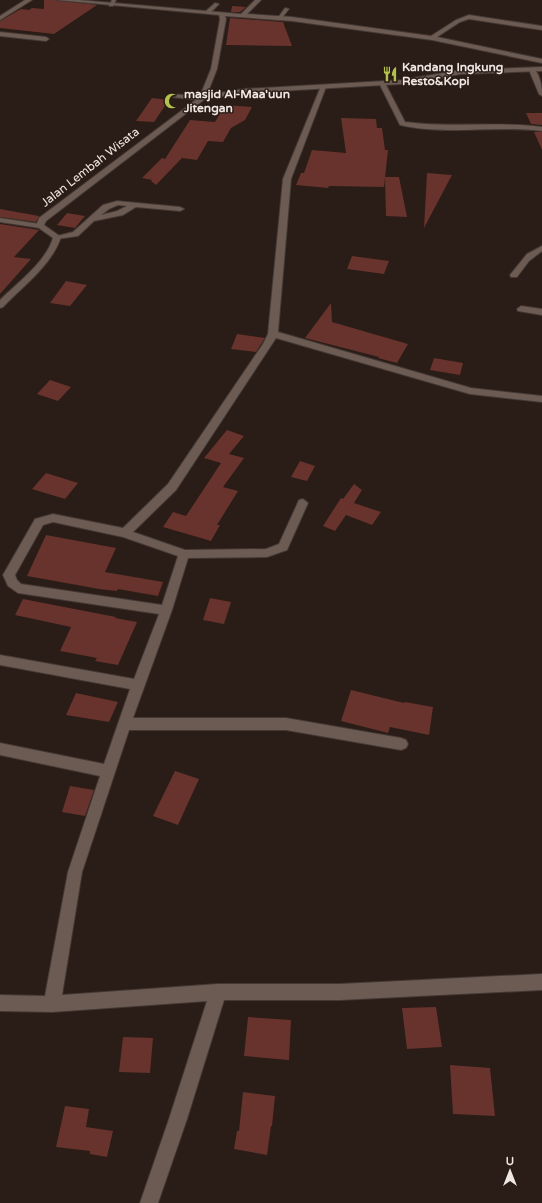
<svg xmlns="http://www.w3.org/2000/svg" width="542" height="1203" font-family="'Varela Round',sans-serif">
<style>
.building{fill:#67332c}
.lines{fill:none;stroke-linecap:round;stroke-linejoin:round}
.lane-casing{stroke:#433834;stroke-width:2}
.street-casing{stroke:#433834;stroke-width:2}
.secondary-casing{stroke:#433834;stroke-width:2}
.lane{fill:#6b5b53;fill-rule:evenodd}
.street{fill:#6b5b53;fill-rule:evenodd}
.secondary{fill:#6b5b53;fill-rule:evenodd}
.labels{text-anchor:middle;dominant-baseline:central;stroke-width:3;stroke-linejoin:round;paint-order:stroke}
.far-poi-label{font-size:12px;font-weight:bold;fill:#f1e7e2;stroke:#2a1c16;text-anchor:start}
.far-street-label{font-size:12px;fill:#f1e7e2;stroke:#2a1c16}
</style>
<rect width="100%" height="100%" fill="#2a1c16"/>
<g class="building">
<path d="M44 0H56L97 5 54 34 0 28V21L21 9 29 10 32 8 44 9Z"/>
<path d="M232 6 246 7 240 12H231Z"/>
<path d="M230 18 283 22 292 46 226 45Z"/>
<path d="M152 98 169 100 154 122 136 121Z"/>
<path d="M225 105 252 107 245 120 231 128 223 142 208 141 197 160 182 158 156 185 151 181 152 180 142 178 162 158 165 159 190 120 215 122Z"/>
<path d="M526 113H542V125L531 124Z"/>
<path d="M341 118 376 119 377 128H382L385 150H388L384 187 329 186 328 188 296 185 301 173H304L312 150 346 153Z"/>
<path d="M534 132H542V150Z"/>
<path d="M427 173 452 175 424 228Z"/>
<path d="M385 177H399L407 217 386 216Z"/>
<path d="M0 209 39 216 36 222 0 217Z"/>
<path d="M67 213 85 216 75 228 57 225Z"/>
<path d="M0 224 39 230 14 257 31 259 0 294Z"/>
<path d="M352 256 389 261 384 274 347 269Z"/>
<path d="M66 281 87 285 70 306 50 303Z"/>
<path d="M331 303 332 322 408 344 397 363 378 358 379 357 305 338Z"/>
<path d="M237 334 265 338 256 352 231 349Z"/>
<path d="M434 358 463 363 460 375 430 370Z"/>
<path d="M50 380 71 387 58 401 37 394Z"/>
<path d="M227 430 244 436 229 454 244 458 223 487 238 491 217 525H220L211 541 163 527 173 512 186 516 223 460 221 463 204 458Z"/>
<path d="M300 461 315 466 307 481 291 477Z"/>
<path d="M46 473 78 483 65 499 32 489Z"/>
<path d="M354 484 362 490 354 503 381 512 372 525 346 515 335 531 323 526 341 498 343 499Z"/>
<path d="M46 535 116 548 105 572 163 582 158 596 118 589 117 591 99 589 27 576Z"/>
<path d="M210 598 231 602 224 624 203 620Z"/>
<path d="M23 599 116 617 115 618 137 622 118 665 95 661 97 658 60 651 71 627 15 615Z"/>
<path d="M351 690 404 703 405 702 433 707 429 735 390 727 388 733 341 721Z"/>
<path d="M76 693 118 702 109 722 66 715Z"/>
<path d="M175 771 199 779 178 825 153 816Z"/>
<path d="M70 786 94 790 85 816 62 812Z"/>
<path d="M436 1007 442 1047 407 1049 402 1008Z"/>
<path d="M248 1017 291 1020 289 1060 244 1056Z"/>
<path d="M123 1037 153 1038 150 1073 119 1072Z"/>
<path d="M450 1065 490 1068 495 1116 453 1114Z"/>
<path d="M243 1092 275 1096 272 1126H271L267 1155 234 1149 237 1131H239Z"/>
<path d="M65 1106 89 1109 86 1127 113 1131 107 1157 90 1154V1151L56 1147Z"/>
</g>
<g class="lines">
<defs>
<g id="lane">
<path d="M112 0H116L113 6H109Z"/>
<path d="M215 3 219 4 210 13H206V11Z"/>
<path d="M285 8 289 9 281 19H277Z"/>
</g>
<g id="street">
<path d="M25 0H32L0 20V16Z"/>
<path d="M57 0H79L241 14 255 0H261L247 14 292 17 431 36 456 20 469 15 542 26V30L469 19 460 22 437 37 542 59V63L432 40 292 21 225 16 226 19 217 69 206 97 200 100 171 97 168 95 169 94 200 96 211 69 220 19 219 15Z"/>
<path d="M0 32 46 37 49 39 46 41 0 36Z"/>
<path d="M532 68C540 72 542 87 542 96L539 94 529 70Z"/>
<path d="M382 81 385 83 405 122C450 128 496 121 542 127V131C495 125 446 136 400 125L379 83Z"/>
<path d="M321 86 326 87 291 179 278 332 471 388 542 396V402L470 394 276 338 176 490 133 532 185 550 266 549 279 544 299 500 303 499 308 503 287 550 267 557 188 558 172 610 133 718H286L401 738 406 740 408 744 406 748 401 750 286 730H129L82 872 62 995 218 984H340L542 974V990L340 1000H224L187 1119 158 1203H140L169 1119 207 1001 52 1012 0 1011V995L45 996 68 872 100 776 0 755V743L104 764 130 689 0 665V655L134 679 159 614 18 593 8 586 3 575 35 519 53 514 123 528 168 484 263 344 268 334 283 179ZM53 522 123 537 178 556 162 605 21 584 17 580 15 575 43 525Z"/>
<path d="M117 201 180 207 184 209 180 211 136 207 123 215 94 221 78 236 57 239 53 237 73 232 103 205ZM118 205 127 206 117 211 101 215 109 209Z"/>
<path d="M0 218 40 224 44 226 40 228 0 222Z"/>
<path d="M542 246V251L529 261 517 277H511L510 275 527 254Z"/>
<path d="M521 306 542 309V315L518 311 517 309Z"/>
</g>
<path id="secondary" d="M542 67V71L461 74 402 84 243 93 205 99 46 221 44 225 61 237C52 265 23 286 3 307L0 308V300C18 282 45 263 53 238L36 226 39 218 201 96 243 89 402 80 461 70Z"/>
</defs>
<use href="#lane" class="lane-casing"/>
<use href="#street" class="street-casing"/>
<use href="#secondary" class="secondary-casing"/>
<use href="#lane" class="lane"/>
<use href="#street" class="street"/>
<use href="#secondary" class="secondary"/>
</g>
<defs>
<symbol id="restaurant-bare" viewBox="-9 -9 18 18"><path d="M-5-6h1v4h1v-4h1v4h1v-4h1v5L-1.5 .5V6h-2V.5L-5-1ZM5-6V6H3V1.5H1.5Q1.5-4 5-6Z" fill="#b3c24b" stroke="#2a1c16" stroke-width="2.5" paint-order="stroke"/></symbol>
<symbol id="mosque-bare" viewBox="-9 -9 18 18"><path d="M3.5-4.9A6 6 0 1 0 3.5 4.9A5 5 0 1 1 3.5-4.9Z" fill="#b3c24b" stroke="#2a1c16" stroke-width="2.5" paint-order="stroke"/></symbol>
</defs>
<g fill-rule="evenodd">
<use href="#restaurant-bare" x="379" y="63" width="22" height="22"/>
<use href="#mosque-bare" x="161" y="90" width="22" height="22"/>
</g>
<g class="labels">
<g class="far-poi-label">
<text x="402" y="67">Kandang Ingkung<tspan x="402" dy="14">Resto&amp;Kopi</tspan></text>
<text x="184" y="94">masjid Al-Maa'uun<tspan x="184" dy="14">Jitengan</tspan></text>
</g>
<g class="far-street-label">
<text transform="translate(90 167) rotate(-38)">Jalan Lembah Wisata</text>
</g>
</g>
<g transform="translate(510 1171)" stroke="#2a1c16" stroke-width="3" paint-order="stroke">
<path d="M0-3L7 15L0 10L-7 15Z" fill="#f1e7e2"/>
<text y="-6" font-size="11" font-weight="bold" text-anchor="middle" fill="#f1e7e2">U</text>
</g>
</svg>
